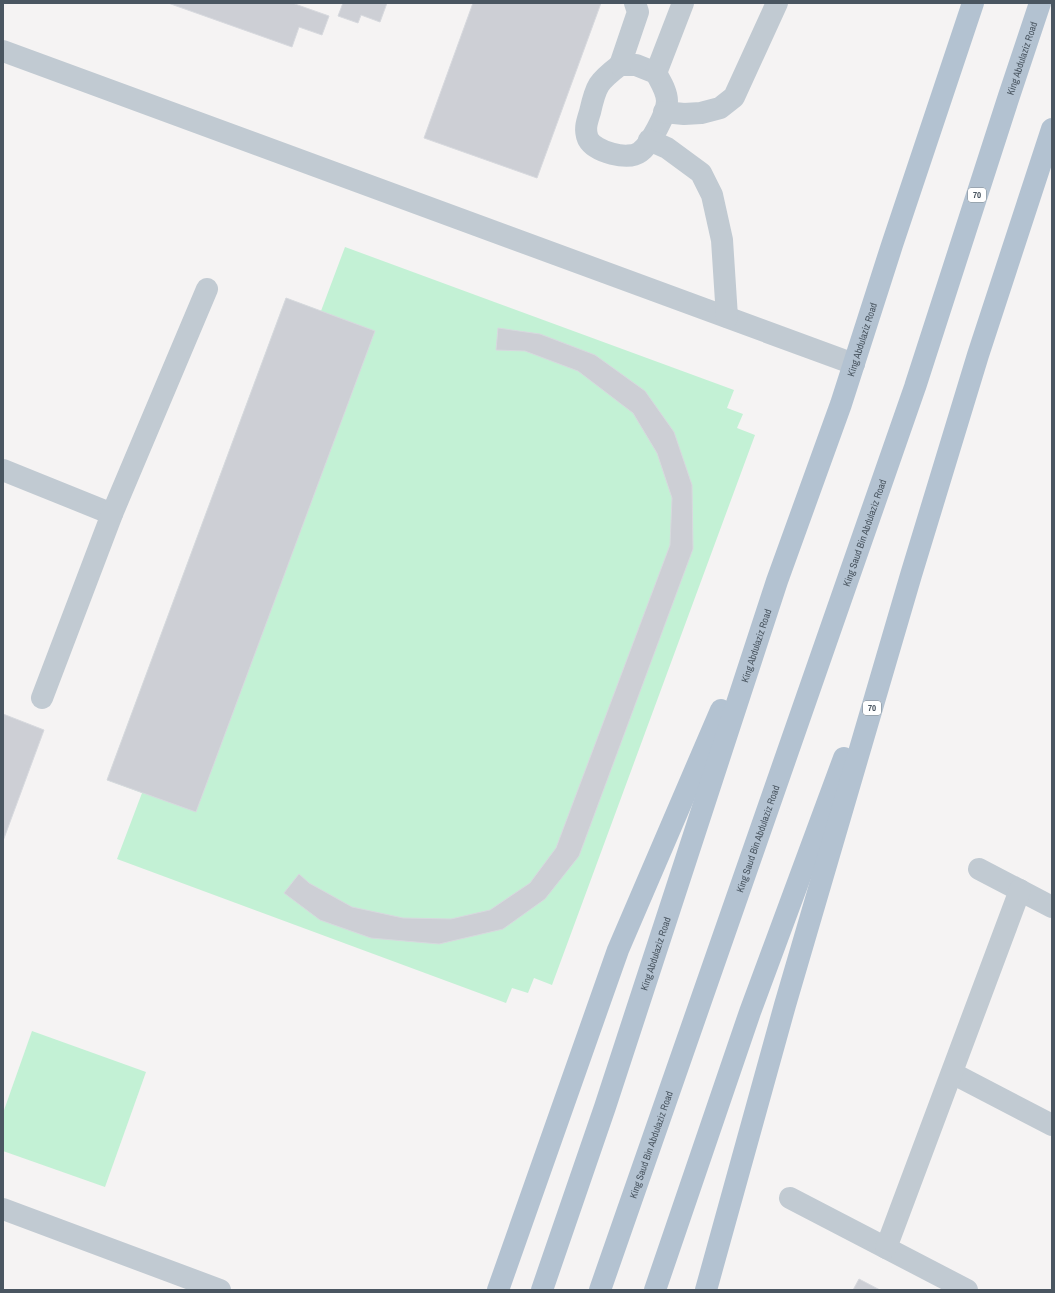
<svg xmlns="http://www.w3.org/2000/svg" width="1055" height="1293" font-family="'Archivo Narrow',sans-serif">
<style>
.green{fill:#c3f1d5}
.building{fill:#cdcfd5;stroke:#d7d9de}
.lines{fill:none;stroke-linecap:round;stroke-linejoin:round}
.minor{stroke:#c1cad2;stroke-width:22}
.major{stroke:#b3c2d1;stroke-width:22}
.labels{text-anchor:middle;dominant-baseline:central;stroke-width:3;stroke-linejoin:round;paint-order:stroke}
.shield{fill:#fff;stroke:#808990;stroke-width:1}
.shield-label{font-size:9px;font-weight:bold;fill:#4a5661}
.street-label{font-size:10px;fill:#4a5661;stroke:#fff}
</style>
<rect width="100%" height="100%" fill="#f5f3f3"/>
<g class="green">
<path d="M345 247 734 390 727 408 743 414 737 428 755 435 552 985 534 978 528 993 512 988 506 1003 117 859 142 793 107 780 286 298 321 311Z"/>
<path d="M32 1031 146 1072 105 1187 3 1151V1113Z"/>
</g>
<g class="building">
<path d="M168 3H292L329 16 322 35 299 27 292 47Z"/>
<path d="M343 3H387L380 22 361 15 358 23 338 16Z"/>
<path d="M473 3H601L537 178 424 138Z"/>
<path d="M286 298 375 331 196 812 107 780Z"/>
<path d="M498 328 540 334 595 355 645 391 674 432 692 485 693 549 579 856 545 899 503 929 439 944 371 938 320 920 284 893 299 874 309 883 352 907 403 918 451 919 490 910 530 883 556 848 670 545 672 498 657 453 633 413 578 371 525 351 496 350Z"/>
<path d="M3 714 44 730 3 841Z"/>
<path d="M859 1279 880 1290H853Z"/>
</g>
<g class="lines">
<g class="minor">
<path d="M3 51 854 364"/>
<path d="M620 65H636L656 73C660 81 667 91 667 101 667 113 650 145 640 152 628 161 595 152 588 139 584 129 587 122 590 112 596 85 598 82 620 65Z"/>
<path d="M620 65 638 12 635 3"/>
<path d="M656 73 683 3"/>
<path d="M664 112 684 114 701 113 720 108 734 97 777 3"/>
<path d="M649 140 667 148 701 173 712 195 722 240 727 317"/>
<path d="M3 470 112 514"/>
<path d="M42 698 112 514 207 289"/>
<path d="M979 869 1052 907"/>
<path d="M952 1073 1052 1125"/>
<path d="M790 1198 967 1290"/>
<path d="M3 1209 220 1290"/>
<path d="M886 1248 1020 890"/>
</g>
<g class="major">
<path d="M498 1290 618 950 721 710"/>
<path id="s1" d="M542 1290 605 1107 777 581 841 404 892 245 973 3"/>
<path id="s2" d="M600 1290 915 387 1009 96 1040 3"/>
<path d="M655 1290 750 1012 844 758"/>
<path d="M706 1290 785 1005 911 575 978 355 1052 129"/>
</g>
</g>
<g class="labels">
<g class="shield">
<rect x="968" y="188" width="18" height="14" rx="3"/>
<rect x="863" y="701" width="18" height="14" rx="3"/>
</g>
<g class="shield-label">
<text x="977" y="195">70</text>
<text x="872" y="708">70</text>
</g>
<g class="street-label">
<text stroke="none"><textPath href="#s2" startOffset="1302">King Abdulaziz Road</textPath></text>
<text stroke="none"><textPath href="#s1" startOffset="1003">King Abdulaziz Road</textPath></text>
<text stroke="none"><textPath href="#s2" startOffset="802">King Saud Bin Abdulaziz Road</textPath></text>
<text stroke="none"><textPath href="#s1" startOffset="679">King Abdulaziz Road</textPath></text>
<text stroke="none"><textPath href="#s2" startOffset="478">King Saud Bin Abdulaziz Road</textPath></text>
<text stroke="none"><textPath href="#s1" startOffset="355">King Abdulaziz Road</textPath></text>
<text stroke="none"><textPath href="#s2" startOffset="154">King Saud Bin Abdulaziz Road</textPath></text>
</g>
</g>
<rect width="1055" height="1293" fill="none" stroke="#4a5661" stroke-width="8"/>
</svg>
